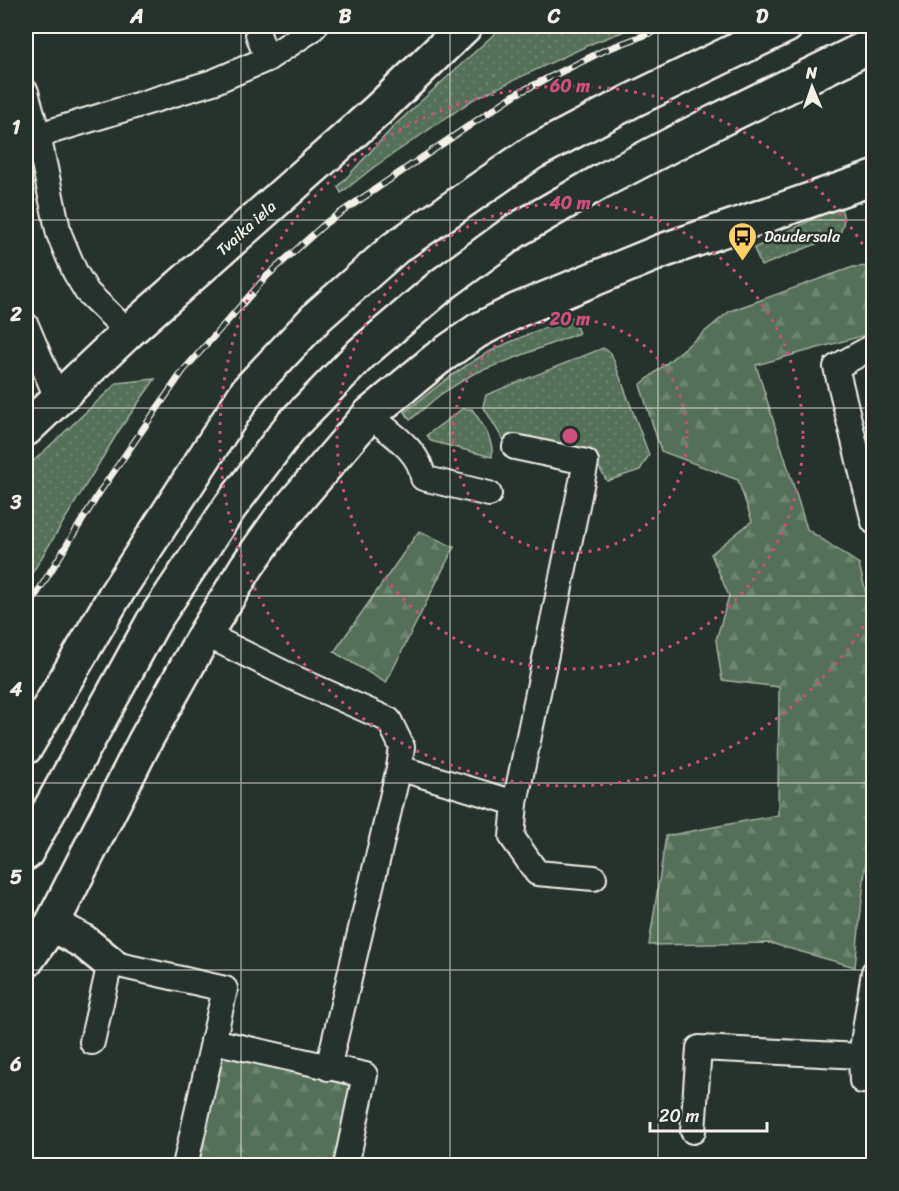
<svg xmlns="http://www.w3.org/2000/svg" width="899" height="1191" font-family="Sriracha,sans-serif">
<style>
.grass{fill:url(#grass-dots);stroke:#a4b0a0;stroke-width:1.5}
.forest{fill:url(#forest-firs);stroke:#a4b0a0;stroke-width:1.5}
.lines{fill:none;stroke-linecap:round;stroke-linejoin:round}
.service-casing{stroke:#f4f1e8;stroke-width:28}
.minor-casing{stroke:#f4f1e8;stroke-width:38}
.tertiary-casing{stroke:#f4f1e8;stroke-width:38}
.primary-casing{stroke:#f4f1e8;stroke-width:38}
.service{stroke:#26332d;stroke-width:24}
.minor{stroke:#26332d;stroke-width:33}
.tertiary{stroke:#26332d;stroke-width:33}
.primary{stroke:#26332d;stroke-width:33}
.rail-casing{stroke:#f4f1e8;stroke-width:7}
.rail{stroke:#26332d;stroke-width:4.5;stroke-dasharray:14;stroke-linecap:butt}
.grid{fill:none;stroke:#f4f1e8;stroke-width:1.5;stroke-opacity:0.55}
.ring{fill:none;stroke:#ce4e7e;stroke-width:3;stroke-dasharray:3 6}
.labels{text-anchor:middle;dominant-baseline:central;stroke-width:5;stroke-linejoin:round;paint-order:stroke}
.street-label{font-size:16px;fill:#f4f1e8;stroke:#26332d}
.poi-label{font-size:16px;fill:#f4f1e8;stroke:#26332d;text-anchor:start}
.centre{fill:#ce4e7e;stroke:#26332d;stroke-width:3}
.ring-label{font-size:18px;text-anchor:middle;font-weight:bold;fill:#ce4e7e;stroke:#26332d;stroke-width:5;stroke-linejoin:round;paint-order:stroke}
.neatline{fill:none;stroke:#f4f1e8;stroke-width:2}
.grid-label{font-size:20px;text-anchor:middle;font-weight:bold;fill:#f4f1e8}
</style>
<defs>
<pattern id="grass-dots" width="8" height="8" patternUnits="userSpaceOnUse" patternTransform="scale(1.5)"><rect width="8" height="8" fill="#547058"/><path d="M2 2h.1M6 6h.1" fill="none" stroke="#6d8570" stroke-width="1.8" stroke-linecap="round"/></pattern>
<pattern id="forest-firs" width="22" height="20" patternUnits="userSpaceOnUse" patternTransform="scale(1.5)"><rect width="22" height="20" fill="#547058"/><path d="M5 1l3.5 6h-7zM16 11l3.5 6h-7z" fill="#6d8570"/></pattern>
</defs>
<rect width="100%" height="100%" fill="#26332d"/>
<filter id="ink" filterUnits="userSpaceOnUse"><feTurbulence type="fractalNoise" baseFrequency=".0167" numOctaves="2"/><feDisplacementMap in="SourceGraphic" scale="12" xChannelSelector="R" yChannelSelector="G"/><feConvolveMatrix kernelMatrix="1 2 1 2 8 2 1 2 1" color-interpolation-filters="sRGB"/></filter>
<g filter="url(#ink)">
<g class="grass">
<path d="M503 26H638L593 43 474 99 374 167 341 193 338 187 395 125Z"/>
<path d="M840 206C845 218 845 223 839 235L761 266 754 248Z"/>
<path d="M572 317 579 333 473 374 441 394 410 420 405 412C431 391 458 369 487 353 515 339 543 328 572 317Z"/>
<path d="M603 348 611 353 649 455 640 470 607 481 593 457 505 443 483 406 486 395Z"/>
<path d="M155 379 120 429 26 583V468L117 383Z"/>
<path d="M462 409H472C482 424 494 439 492 457L431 441 427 435Z"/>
</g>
<g class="forest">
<path d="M873 266V333L756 365 807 529 859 564 873 622 874 784 855 967 770 943 649 945 666 836 778 815 779 687 722 680 716 640 729 596 711 554 752 521 738 480 661 451 640 385 730 311 853 267Z"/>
<path d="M419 531 454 547 386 683 334 652Z"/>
<path d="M221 1054 356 1087 340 1165 196 1166Z"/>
</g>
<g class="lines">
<defs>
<g id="service">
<path d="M259 26 258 34 267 59"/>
<path d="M26 92 38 135 59 234 75 272 87 292 128 332"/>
<path d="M26 139 213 82 267 59 311 30 315 26"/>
<path d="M26 325 58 400"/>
<path d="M874 346 836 367 874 522"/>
<path d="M369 415C389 432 421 451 423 478L489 494"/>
<path d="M205 634 292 677 389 720 402 747 399 768 515 803 512 837 537 873 594 878"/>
<path d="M515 803 586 462 515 447"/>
<path d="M874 972 861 1056 862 1081 874 1082"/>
<path d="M213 1041 365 1075 346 1166"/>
<path d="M92 1042 110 963 225 989 185 1166"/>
<path d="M328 1068 399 768"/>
<path d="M693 1131 699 1048 861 1056"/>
</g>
<g id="minor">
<path d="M52 924 84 942 110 963"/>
<path d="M26 961 52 924 145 741 205 634 247 566 279 521 369 415 437 359 477 331 518 310 662 251 874 178"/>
</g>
<path id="tertiary" d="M26 429 128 332 378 110 465 26"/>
<g id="primary">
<path d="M26 747 114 597 248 390 319 315 395 248 532 153 631 101 786 26"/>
<path d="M26 853 153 622 230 507 291 426 362 353 443 284 515 231 600 182 715 122 874 44"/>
</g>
</defs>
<use href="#service" class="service-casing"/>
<use href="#minor" class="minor-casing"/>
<use href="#tertiary" class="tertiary-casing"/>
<use href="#primary" class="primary-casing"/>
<use href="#service" class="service"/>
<use href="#minor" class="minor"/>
<use href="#tertiary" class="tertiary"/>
<use href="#primary" class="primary"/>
<defs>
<path id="rail" d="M26 611 101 490 183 371 267 276 327 222 516 94 605 50 669 26"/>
</defs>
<use href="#rail" class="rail-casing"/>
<use href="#rail" class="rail"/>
</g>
</g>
<path class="grid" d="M241 26V1166M450 26V1166M658 26V1166M26 220H874M26 408H874M26 596H874M26 783H874M26 970H874"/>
<g class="ring">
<circle cx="570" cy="436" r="117"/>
<circle cx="570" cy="436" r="233"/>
<path d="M873 611A350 350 0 1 1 873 261"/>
</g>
<defs>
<symbol id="bus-pin" viewBox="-11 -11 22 30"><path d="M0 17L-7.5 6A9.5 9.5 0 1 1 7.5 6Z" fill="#ffd166" stroke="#26332d"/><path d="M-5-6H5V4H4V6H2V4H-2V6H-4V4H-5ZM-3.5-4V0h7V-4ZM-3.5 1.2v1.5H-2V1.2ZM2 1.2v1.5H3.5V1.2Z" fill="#111"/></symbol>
</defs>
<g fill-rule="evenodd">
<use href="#bus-pin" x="726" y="220" width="33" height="45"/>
</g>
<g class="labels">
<g class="street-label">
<text transform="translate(246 228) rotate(-42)">Tvaika iela</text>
</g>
<g class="poi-label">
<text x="764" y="236">Daudersala</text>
</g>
</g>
<circle cx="570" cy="436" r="9" class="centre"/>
<g class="ring-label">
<text x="570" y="92">60 m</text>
<text x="570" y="209">40 m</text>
<text x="570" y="325">20 m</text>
</g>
<rect width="899" height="1191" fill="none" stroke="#26332d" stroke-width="66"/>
<g transform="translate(812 87) rotate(358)" stroke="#26332d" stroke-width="4.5" paint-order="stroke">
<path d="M0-4.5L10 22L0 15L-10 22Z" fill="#f4f1e8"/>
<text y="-9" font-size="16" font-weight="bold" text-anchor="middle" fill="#f4f1e8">N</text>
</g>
<path d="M650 1122v9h117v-9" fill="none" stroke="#f4f1e8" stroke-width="3"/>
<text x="659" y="1122" font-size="18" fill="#f4f1e8" stroke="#26332d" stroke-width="4.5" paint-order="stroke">20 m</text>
<rect x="33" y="33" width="833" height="1125" class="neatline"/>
<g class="grid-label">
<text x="137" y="23">A</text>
<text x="345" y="23">B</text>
<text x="554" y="23">C</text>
<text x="762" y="23">D</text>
<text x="16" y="134">1</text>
<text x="16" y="321">2</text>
<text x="16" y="509">3</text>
<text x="16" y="696">4</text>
<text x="16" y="884">5</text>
<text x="16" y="1071">6</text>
</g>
</svg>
